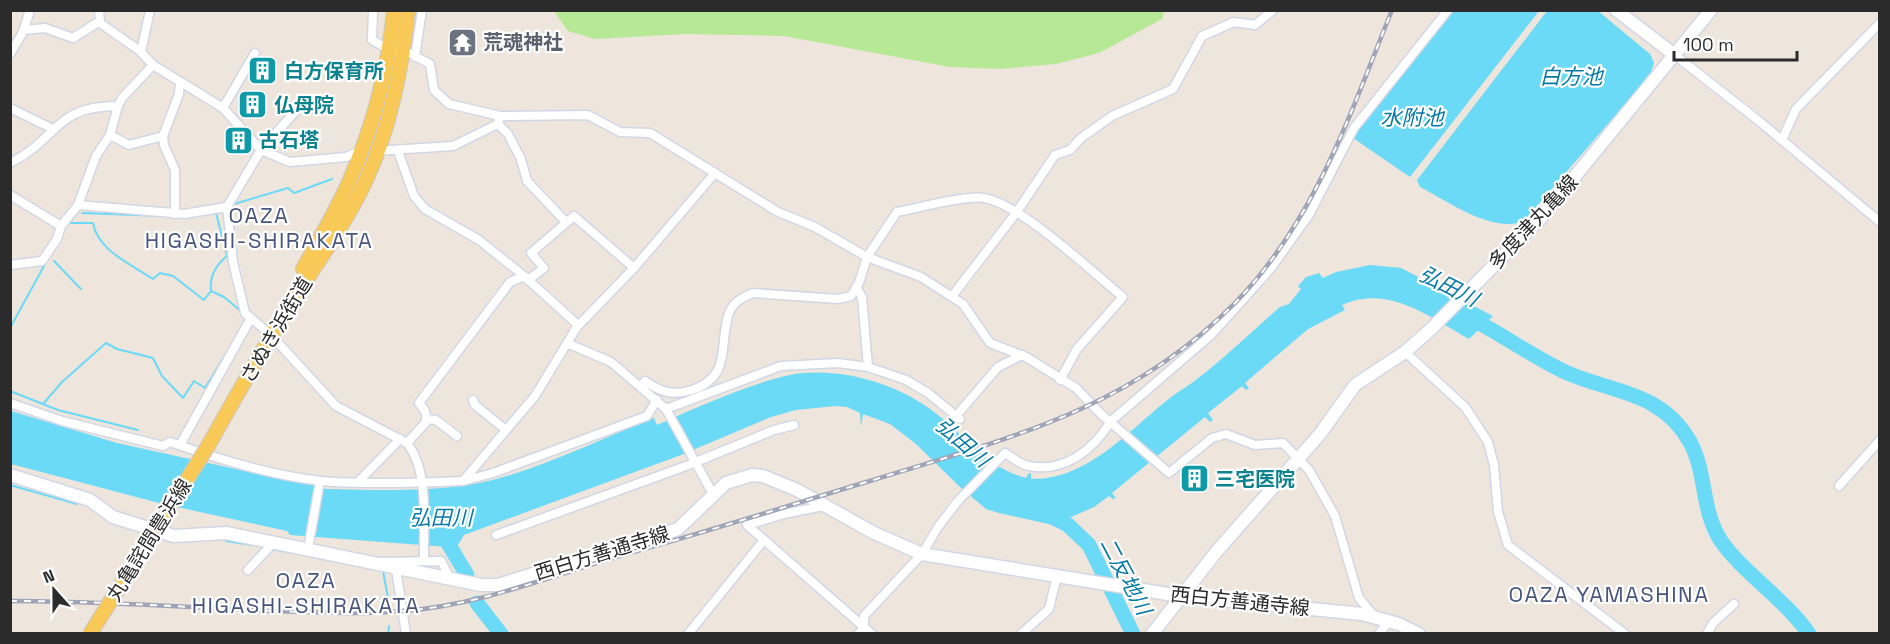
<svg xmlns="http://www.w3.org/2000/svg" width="1890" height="644" font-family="'Space Grotesk','Noto Sans JP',sans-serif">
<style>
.green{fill:#b7e896}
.water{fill:#6adaf6}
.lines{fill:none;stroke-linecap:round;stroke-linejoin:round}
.stream{stroke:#6adaf6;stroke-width:2}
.river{stroke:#6adaf6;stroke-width:15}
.street-casing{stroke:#d2d7e5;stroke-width:11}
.secondary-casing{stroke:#d2d7e5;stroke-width:15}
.primary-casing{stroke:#c8c8c8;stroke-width:16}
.street{stroke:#fff;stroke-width:8}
.secondary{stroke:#fff;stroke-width:12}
.primary{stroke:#f9c957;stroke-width:14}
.rail-casing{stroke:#9fa4b7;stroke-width:4.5}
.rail{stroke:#fff;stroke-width:2;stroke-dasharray:7;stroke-linecap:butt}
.primary-bridge-casing{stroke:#c8c8c8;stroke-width:16;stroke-linecap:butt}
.primary-bridge{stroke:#f9c957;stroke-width:14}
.labels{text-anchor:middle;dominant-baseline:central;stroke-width:4.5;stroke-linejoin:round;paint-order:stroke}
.worship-label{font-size:20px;font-weight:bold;fill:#5b616d;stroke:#fff;text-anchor:start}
.culture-label{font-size:20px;font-weight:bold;fill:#0d838f;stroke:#fff;text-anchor:start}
.street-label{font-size:20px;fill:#2b2b2b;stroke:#fff}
.water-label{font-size:21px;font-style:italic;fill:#0579a5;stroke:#fff}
.quarter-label{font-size:22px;letter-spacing:1.5px;fill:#48567f;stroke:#fff}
</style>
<rect width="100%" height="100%" fill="#eee5dd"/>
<path class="green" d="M554 11H1164L1162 19 1099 53 1056 64 1000 69 950 67 784 36 686 34 595 39 568 31Z"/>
<g class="water">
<path d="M1450 11H1539L1410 177 1353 138 1355 131Z"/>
<path d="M1547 11H1598L1650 54 1654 63 1650 75 1524 221C1492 234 1448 201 1420 187L1417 180Z"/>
<path d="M1370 265 1401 268 1493 316 1469 339C1429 317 1389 284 1342 305L1345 310 1308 329 1245 383 1249 388 1246 390 1242 386 1208 413 1213 420 1210 422 1205 417 1112 493 1116 498 1113 499 1109 496 1094 507 1053 525 999 513 986 509 960 487 916 444 890 424 863 414 861 427 860 413 847 407 835 406 796 410 771 417 681 455 464 535 458 545 448 547 290 535 287 531 159 503 11 464V411L117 443 285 480 318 481 325 489C372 490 421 492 468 485 524 477 600 439 654 418L657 425C695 408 751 383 790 375 837 366 897 383 934 412 965 435 987 468 1026 478L1028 474 1031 473V479C1088 480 1129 430 1170 398 1179 391 1188 386 1197 379 1226 357 1252 331 1280 307L1289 304 1301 289 1298 286 1306 277 1319 273 1323 278 1336 272Z"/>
</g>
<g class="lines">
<g class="stream">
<path d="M234 204 288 188 294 193 332 179"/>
<path d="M82 213 163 216"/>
<path d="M184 218 216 213 227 256C216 265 209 276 211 291"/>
<path d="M70 223H93C98 251 131 264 153 279L160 273 173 276 204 300 211 291 224 297 242 312"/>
<path d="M54 261 81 289"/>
<path d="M10 328 44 266"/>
<path d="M10 391 58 410 138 430"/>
<path d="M43 404 62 382 106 343 117 349 153 358 162 376 183 398 194 381 205 388 231 346"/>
<path d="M10 485 77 504"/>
<path d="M226 541 253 545"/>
<path d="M271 549 289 552"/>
<path d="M383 571 389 603"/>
<path d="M388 634 389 626"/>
</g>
<g class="river">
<path d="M1468 317C1500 333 1530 355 1563 371 1610 393 1661 390 1690 442 1707 473 1701 511 1721 541 1745 575 1784 598 1809 634"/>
<path d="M1041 511 1068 525 1089 545 1133 634"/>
<path d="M440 530 467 575"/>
<path d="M477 603 501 634"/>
</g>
<defs>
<g id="street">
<path d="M99 10 100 23 140 51 153 65 223 108 261 150 290 162 346 157 362 150"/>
<path d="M373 10 372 40 390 50H404L430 64 434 90 449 104 500 116 588 115 620 132 650 133 778 212 815 227 867 257 921 277 963 304 990 343 1026 357 1076 388 1101 414 1169 473 1212 438 1226 434 1255 445 1283 443 1309 470 1335 516 1359 598 1375 617"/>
<path d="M24 30 45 28 73 38 100 21"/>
<path d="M141 52 150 10"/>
<path d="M10 54 23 32 30 10"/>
<path d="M1676 56 1759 121 1880 222"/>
<path d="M415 57 422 10"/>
<path d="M301 105 261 150 227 207 233 262 245 313 271 335 336 406 407 443C430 472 423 525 424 560"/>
<path d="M10 108 53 129"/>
<path d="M223 108 255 53"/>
<path d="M498 124 508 134 521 159 527 181 566 222"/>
<path d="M110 135 129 145 163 136"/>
<path d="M1782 140 1796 109 1880 23"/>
<path d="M375 151 453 146 498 124 500 116"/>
<path d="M10 163C60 138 53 106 118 106L122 98 153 65"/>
<path d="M10 195 61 226 78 205 184 214 227 207"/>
<path d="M78 205 96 156 110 135 118 106"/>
<path d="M175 214V170L164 145 163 136 179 94 180 83"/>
<path d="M10 265 42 261 57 239 61 226"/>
<path d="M528 280 544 268 531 253 574 216 634 268"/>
<path d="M856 287 862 297 868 367"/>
<path d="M953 295 1016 213 1055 155 1070 150 1081 138 1112 116 1173 89 1202 36 1234 22 1255 25 1273 10"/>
<path d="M575 329 634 268 715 173"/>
<path d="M569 344 611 362 666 409 713 494"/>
<path d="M1405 352 1465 407 1488 442 1494 465 1498 512 1508 545 1625 634"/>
<path d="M641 386 645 381C660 392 673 396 692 390 733 376 718 345 729 313 733 302 743 297 753 293L838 299 851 296 859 283 867 257 897 212C918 208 965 195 984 198 1021 204 1092 272 1123 297L1077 349 1060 380"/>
<path d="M473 400 475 405 506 430"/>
<path d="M10 403 62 421 163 446 170 442C215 458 274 476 321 481 365 485 418 483 463 481L535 396 578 325 524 276 479 240 425 209 414 196 398 151"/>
<path d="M666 409 781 366 838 363 868 367 906 380 928 393 960 419"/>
<path d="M956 416 998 367 1022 355"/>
<path d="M426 419 436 420 457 436"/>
<path d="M407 443 427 421 425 411 419 403 510 282 524 276"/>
<path d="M180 445 251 318"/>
<path d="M359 481 400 439"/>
<path d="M463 481 493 473 647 416 657 400"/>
<path d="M1839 486 1880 440"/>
<path d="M824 506 788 513 747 525 872 634"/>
<path d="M496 535 686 466 774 430 794 425"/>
<path d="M308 549 320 481"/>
<path d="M380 562 441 561 450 578"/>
<path d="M396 569 406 634"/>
<path d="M248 570 274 542"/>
<path d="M688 634 764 540"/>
<path d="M858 634 864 628V616L922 554 938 527 957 502 1005 453C1012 457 1020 465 1029 466 1065 473 1094 449 1111 421L1211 335 1271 268 1309 215 1354 128 1448 10"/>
<path d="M1021 634 1049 609 1057 576"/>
<path d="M1379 634 1389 621"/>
<path d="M1707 634 1713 623 1734 604"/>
</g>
<g id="secondary">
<path d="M1616 10 1676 56"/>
<path d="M10 475 90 500 113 517 174 536 226 533 481 585H498L678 529 726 483 752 475 763 476 797 490 874 533 922 554 1180 596 1362 614 1399 624 1419 634"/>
<path d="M1152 634 1217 551 1320 434 1355 385 1405 352 1431 329 1540 219 1711 10"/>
</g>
<g id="primary">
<path d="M303 269C318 241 335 213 348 184 373 128 388 71 394 10"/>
<path d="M208 446C235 398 262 350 291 303 317 263 347 222 367 178 391 125 402 69 408 10"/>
</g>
</defs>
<use href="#street" class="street-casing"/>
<use href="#secondary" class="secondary-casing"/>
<use href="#primary" class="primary-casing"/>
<use href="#street" class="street"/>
<use href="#secondary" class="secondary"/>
<use href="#primary" class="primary"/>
<defs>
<path id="rail" d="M10 601C97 601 185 607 272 611 315 612 358 615 402 611 478 606 550 576 623 555 707 532 790 505 873 480 1010 438 1130 409 1235 303 1315 221 1350 114 1392 10"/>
</defs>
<use href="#rail" class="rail-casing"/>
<use href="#rail" class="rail"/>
<defs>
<path id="primary-bridge" d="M90 634 208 446"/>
</defs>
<use href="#primary-bridge" class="primary-bridge-casing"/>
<use href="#primary-bridge" class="primary-bridge"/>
</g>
<defs>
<symbol id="temple-square" viewBox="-11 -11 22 22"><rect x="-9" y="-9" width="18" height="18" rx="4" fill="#6b7280" stroke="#fff"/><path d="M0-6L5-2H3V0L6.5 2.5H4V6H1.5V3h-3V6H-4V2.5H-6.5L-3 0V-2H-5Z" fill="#fff"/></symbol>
<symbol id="building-square" viewBox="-11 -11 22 22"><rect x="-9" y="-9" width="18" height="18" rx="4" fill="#0f9aa8" stroke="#fff"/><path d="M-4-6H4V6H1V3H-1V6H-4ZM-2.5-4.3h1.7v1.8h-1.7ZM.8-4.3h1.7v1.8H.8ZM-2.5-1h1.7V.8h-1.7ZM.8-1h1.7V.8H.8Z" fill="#fff"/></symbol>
</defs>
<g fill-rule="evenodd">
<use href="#temple-square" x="446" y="26" width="33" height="33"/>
<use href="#building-square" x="246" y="54" width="33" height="33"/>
<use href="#building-square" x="236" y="88" width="33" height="33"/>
<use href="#building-square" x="222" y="124" width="33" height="33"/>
<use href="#building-square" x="1178" y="462" width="33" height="33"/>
</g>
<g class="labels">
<g class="worship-label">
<text x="483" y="42">荒魂神社</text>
</g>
<g class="culture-label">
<text x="284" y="71">白方保育所</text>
<text x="274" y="105">仏母院</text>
<text x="259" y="140">古石塔</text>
<text x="1215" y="479">三宅医院</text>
</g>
<g class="street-label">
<text transform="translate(1533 222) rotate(-47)">多度津丸亀線</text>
<text transform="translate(276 330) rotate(-59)">さぬき浜街道</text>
<text transform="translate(149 540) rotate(-58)">丸亀詫間豊浜線</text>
<text transform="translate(602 553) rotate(-17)">西白方善通寺線</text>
<text transform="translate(1240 601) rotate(6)">西白方善通寺線</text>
</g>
<g class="water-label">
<text x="1571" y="76">白方池</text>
<text x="1412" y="117">水附池</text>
<text transform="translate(1449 286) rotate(27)">弘田川</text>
<text transform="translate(963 442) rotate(41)">弘田川</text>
<text x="441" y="517">弘田川</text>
<text transform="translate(1126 576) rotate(62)">二反地川</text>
</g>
<g class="quarter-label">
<text x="259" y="215">OAZA<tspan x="259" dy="25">HIGASHI-SHIRAKATA</tspan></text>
<text x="306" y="580">OAZA<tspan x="306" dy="25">HIGASHI-SHIRAKATA</tspan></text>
<text x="1609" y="594">OAZA YAMASHINA</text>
</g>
</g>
<rect width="1890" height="644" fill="none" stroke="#2b2b2b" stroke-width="24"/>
<g transform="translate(54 590) rotate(339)" stroke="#ffffff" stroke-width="4.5" paint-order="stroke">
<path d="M0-4.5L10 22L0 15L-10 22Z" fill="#2b2b2b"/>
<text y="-9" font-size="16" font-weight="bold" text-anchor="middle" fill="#2b2b2b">N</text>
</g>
<path d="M1674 51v9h123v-9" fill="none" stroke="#2b2b2b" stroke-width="3"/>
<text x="1683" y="51" font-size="18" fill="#2b2b2b" stroke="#ffffff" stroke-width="4.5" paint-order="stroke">100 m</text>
</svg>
